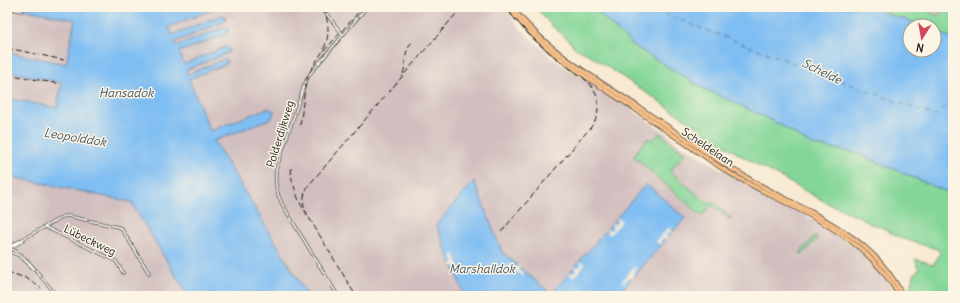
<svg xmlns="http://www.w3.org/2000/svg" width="960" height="303" font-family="Delius,sans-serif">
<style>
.industrial{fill:#d1bfbf}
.green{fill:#83d698;stroke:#50795a}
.water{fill:#7fbef3;stroke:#4e6d88}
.pier{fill:#f8e9d2}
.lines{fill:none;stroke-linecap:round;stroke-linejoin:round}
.ferry{stroke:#3f5567;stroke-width:1;stroke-dasharray:5 4;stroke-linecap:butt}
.minor-casing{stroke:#69645c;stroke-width:3.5}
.primary-casing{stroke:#69645c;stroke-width:5.5}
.minor{stroke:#fff;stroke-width:1.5}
.primary{stroke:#f6be87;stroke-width:3.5}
.rail{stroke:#1c1c1c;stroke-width:1;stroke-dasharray:6 3;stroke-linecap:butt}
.labels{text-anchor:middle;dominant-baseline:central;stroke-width:3;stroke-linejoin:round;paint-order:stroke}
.street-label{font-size:11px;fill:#1c1c1c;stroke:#fcf5e5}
.water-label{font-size:12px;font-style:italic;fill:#3f5567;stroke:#fcf5e5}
</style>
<rect width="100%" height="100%" fill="#fcf5e5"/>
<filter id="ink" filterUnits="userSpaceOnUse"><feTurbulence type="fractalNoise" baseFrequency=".025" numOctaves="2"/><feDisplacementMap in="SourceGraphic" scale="8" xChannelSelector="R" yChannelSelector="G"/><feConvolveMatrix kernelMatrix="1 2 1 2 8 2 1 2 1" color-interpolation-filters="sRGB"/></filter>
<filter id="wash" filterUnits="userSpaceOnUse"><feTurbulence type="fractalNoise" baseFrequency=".012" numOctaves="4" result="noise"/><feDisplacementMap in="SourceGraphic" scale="16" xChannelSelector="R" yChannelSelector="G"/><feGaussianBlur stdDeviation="0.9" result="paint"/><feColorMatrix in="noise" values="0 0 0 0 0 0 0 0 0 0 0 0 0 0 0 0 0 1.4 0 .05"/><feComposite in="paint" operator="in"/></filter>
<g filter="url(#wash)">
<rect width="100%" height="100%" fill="#f8e9d2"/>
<g class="industrial">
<path d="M7 7H13L75 20 66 64 11 53 7 70Z"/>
<path d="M162 7H504L516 23 527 35 552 58 569 70 577 74 665 132 683 148H687L753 189 770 197H771L812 219 854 246 877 267 888 281 896 296H617L685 218 646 184 551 294 502 252 474 181 436 225 465 296H308L214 141Z"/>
<path d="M927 7H953V33L925 10Z"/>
<path d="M7 71 62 83 57 108 7 98Z"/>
<path d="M7 176 131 202 188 296H7Z"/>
</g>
<g class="green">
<path d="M535 7H592L633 45 699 86 779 124 812 145 853 152 896 170 947 192 953 197V296H909L906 293C913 288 910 281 914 275 915 273 917 271 919 269L915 259 926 262 933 265 940 254 937 249 900 238 877 225 870 224 859 216 852 215 840 208 831 205 738 154 588 54 575 48 568 39 551 25Z"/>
<path d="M870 7H927L926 10 939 16 942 9 953 14V39L934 31V26H923L905 19 896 17Z"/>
<path d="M659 133 685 153 671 170V172L708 204 712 201 731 218 729 219 712 205 702 216 633 156 648 138 652 141Z"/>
<path d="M814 237H817V238L804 253H800Z"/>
</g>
<g class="water">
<path d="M13 7H162L163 10 171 7H219L169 27 172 35 222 15 226 17 224 22 175 42 177 46 224 27 227 28 228 31 227 34 179 52 184 64 225 47 228 48 229 51 228 53 186 70 188 74 224 59 226 60 227 62 226 64 189 79 210 131 268 108 274 111V112L272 118 214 141 308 296H188L131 202 7 176V98L57 108 62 83 7 71 11 53 66 64 75 20Z"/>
<path d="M592 7H870L896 17 905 19 923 26H910V50H934V31L953 39V197L947 192 896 170 853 152 812 145 779 124 699 86 633 45Z"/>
<path d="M474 181 502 252 551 294 646 184 685 218 617 296H465L436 225Z"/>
</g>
<g class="pier">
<path d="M617 218 622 221 610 235 606 230 607 229 610 231 613 228V227L611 225 612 223 615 225 618 221 616 219Z"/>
<path d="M668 228 670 229V230L672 232 671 233 668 232 665 235 668 238 666 239 663 238 660 241 662 244 661 245 659 243H658L656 242Z"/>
<path d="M454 254 461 271 459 273 456 265 453 267 452 264 455 262 452 255Z"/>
<path d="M580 261 583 263 584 262 585 264 573 278 569 273 570 272 573 274 576 271V270L574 268 575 266 578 268 582 264 579 262Z"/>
<path d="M509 263 516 268 518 265 520 268 518 270 524 275 523 277 508 265Z"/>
<path d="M634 267 637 269H634V270L635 271 632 274 634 276 632 279 629 277 626 280H625L624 281 625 282 624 283 622 281 624 279 632 269H633Z"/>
</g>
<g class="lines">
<path class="ferry" d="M648 7 650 9 935 116 953 100"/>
</g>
</g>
<g filter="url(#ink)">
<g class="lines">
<defs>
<g id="minor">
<path d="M321 7 343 35"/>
<path d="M921 7 926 9"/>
<path d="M7 8 22 11"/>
<path d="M45 227 116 261 123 273"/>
<path d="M7 248 64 216H68L118 227 121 228 149 273"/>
<path d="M8 248C26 251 44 284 58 296"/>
<path d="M7 250 22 241 23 240"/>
<path d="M7 252C18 252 26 262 34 269"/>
<path d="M338 296 282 204C276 192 275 183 276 170L304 86 308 77 313 70 367 7"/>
</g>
<g id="primary">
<path d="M508 7C541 51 589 79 635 109 655 123 675 136 695 150 706 157 716 165 728 172 788 208 865 230 899 296"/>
<path d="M512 7C546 51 595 78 640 108 659 121 679 134 698 147 713 157 728 167 744 176 766 189 788 200 811 212 851 234 882 254 903 296"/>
</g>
</defs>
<use href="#minor" class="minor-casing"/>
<use href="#primary" class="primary-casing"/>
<use href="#minor" class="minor"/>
<use href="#primary" class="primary"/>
<g class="rail">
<path d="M7 49 17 50 64 60"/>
<path d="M324 51 363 7"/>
<path d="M7 74 59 84"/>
<path d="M403 74C407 61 403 53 412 42"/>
<path d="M300 125C303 110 303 94 307 79 310 70 316 62 321 54 330 40 330 23 323 7"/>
<path d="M291 168 292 180 299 201 356 296"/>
<path d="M308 216C302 206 302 197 308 186L456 14"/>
<path d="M501 232 591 127C596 121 598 115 598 107 599 87 584 78 569 68 561 62 553 56 545 49 530 37 517 22 505 7"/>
<path d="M7 272 26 278 41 288"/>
</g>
</g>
</g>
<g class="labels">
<g class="street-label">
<text transform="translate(280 134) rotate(-73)">Polderdijkweg</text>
<text transform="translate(708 147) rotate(34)">Scheldelaan</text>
<text transform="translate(90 240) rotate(26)">Lübeckweg</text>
</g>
<g class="water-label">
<text transform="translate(822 71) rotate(26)">Schelde</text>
<text x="126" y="92">Hansadok</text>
<text transform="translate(75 137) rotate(9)">Leopolddok</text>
<text x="482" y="268">Marshalldok</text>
</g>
</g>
<rect width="960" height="303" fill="none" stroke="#fcf5e5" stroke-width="24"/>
<g transform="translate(922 38) rotate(191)"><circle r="19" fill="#fcf5e5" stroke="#a29e95"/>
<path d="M0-3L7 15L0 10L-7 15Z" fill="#d1495b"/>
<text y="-6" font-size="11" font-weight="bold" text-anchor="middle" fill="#1c1c1c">N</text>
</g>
</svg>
